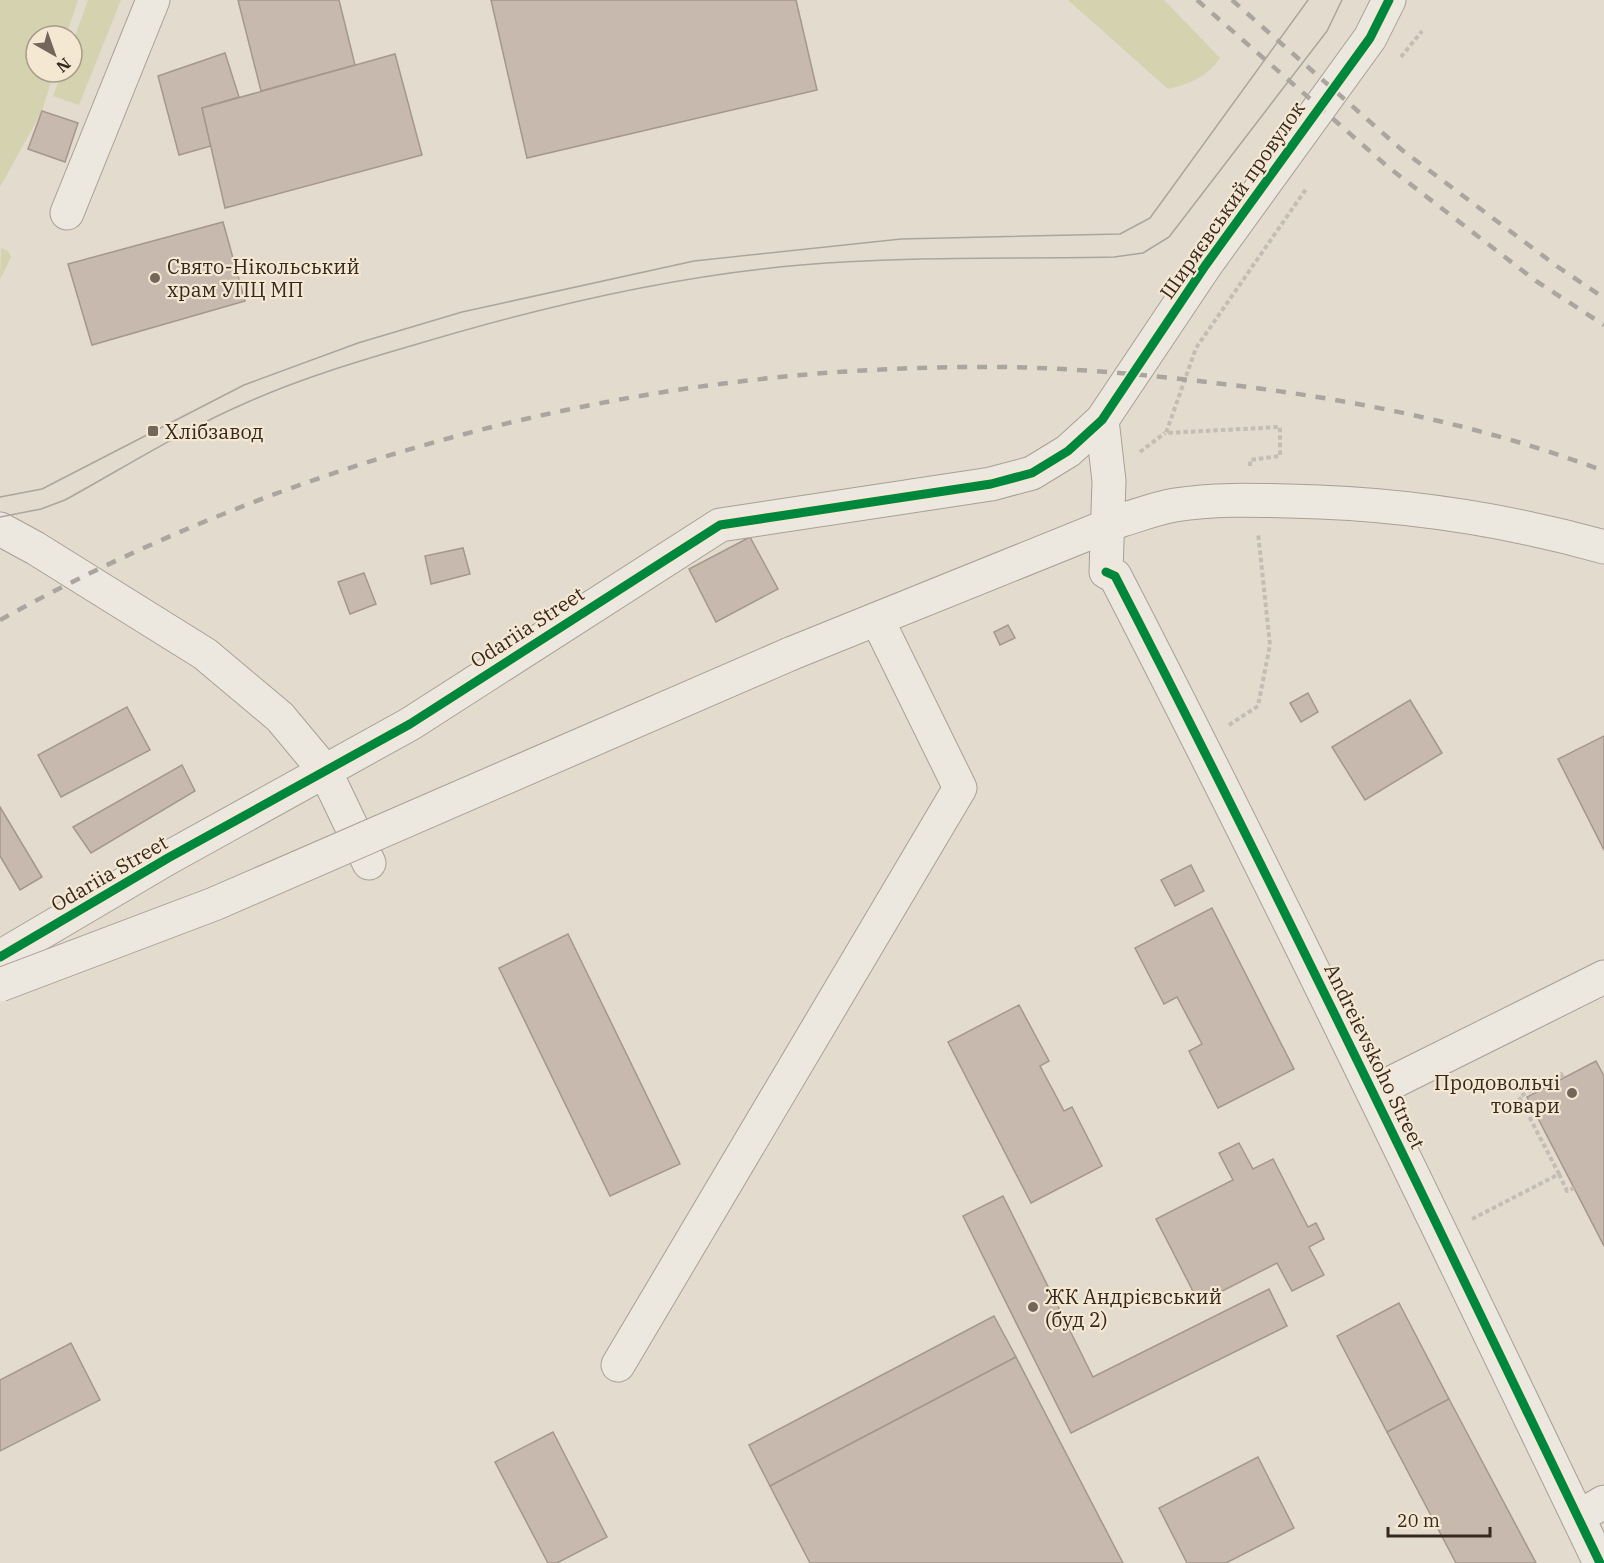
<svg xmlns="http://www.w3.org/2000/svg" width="1604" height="1563" font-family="'IBM Plex Serif',serif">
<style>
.green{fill:#d5d2b0}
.building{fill:#c8b9ae;stroke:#a4978c;stroke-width:1.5}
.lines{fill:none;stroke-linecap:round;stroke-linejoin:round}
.minor-casing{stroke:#a8a096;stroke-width:35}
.path{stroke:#c4bdb5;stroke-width:4;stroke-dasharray:4.5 3;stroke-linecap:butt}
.minor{stroke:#ece7df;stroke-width:33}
.tram{stroke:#aba59f;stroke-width:1.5}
.rail{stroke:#aba59f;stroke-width:4.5;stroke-dasharray:10 10;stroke-linecap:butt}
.minor-bridge-casing{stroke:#a8a096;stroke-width:35;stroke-linecap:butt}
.minor-bridge{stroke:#ece7df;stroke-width:33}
.cycleway-casing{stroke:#f5e8d3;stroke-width:13}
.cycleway{stroke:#00873e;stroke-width:9}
.poi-dot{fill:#73675b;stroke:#f5e8d3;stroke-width:2}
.labels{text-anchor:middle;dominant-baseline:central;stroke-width:4.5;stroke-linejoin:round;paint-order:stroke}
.street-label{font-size:20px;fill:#37281e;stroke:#f5e8d3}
.poi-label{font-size:20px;fill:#37281e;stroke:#f5e8d3;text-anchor:start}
</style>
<rect width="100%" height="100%" fill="#e3dbcd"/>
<g class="green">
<path d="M0 0H78L66 36H36V72H54L42 111 0 187Z"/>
<path d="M88 0H121L79 105 53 96 62 72H72V44Z"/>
<path d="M1068 0H1164L1220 58C1206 78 1191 83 1168 89Z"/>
<path d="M1 248 8 251 11 257 0 280Z"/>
</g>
<g class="building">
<path d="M238 0H339L355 65 261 91Z"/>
<path d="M491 0H796L817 90 527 158Z"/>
<path d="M225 53 239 97 202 108 211 146 179 155 158 76Z"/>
<path d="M395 54 422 155 225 208 202 108Z"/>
<path d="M42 111 78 123 65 162 28 149Z"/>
<path d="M223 222 245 301 92 345 68 264Z"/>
<path d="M750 537 778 589 716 622 689 569Z"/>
<path d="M463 548 470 574 431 584 425 556Z"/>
<path d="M364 573 376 604 350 614 338 582Z"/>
<path d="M1008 625 1015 638 1000 645 994 632Z"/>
<path d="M1308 693 1318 712 1301 722 1290 703Z"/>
<path d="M1410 700 1442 753 1365 800 1332 747Z"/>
<path d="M127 707 150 750 61 797 38 755Z"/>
<path d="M1604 736V850L1558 759Z"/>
<path d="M182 765 195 791 91 853 73 827Z"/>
<path d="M0 807 42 877 20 890 0 856Z"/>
<path d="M1191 865 1204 891 1175 906 1161 880Z"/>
<path d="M1212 908 1294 1069 1218 1108 1189 1051 1202 1044 1177 997 1164 1004 1135 948Z"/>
<path d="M568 934 680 1164 610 1196 499 968Z"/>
<path d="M1019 1005 1049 1061 1040 1066 1064 1111 1072 1107 1102 1166 1031 1203 948 1042Z"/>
<path d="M1596 1061 1604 1076V1246L1527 1097Z"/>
<path d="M1239 1143 1253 1169 1273 1159 1308 1227 1316 1223 1324 1239 1309 1247 1324 1275 1292 1291 1277 1263 1199 1303 1156 1219 1233 1180 1219 1153Z"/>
<path d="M1003 1196 1093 1377 1269 1289 1287 1326 1071 1433 963 1216Z"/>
<path d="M1399 1303 1449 1399 1387 1432 1337 1336Z"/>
<path d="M994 1316 1016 1357 770 1486 749 1445Z"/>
<path d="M71 1343 100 1400 0 1451V1380Z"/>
<path d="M1016 1357 1123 1563H810L770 1486Z"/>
<path d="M1449 1399 1536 1563H1456L1387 1432Z"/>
<path d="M553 1432 607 1537 557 1563H548L495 1462Z"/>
<path d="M1258 1457 1294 1528 1226 1563H1187L1159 1508Z"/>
</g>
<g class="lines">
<defs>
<g id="minor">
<path d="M67 213 153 0"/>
<path d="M1102 420 1109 481 1106 572 1115 576C1283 902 1441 1233 1600 1563"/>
<path d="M0 529 35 548 205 654 280 717 325 771 369 863"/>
<path d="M790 654 1122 520C1139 515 1157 508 1175 505 1213 499 1251 500 1289 501 1396 503 1501 518 1604 547"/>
<path d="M0 957 168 858 410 724 720 525 991 484 1032 473 1068 451 1102 420 1205 266 1370 38 1389 0"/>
<path d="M1373 1092 1604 977"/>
<path d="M618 1365 960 788 877 619"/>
<path d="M1578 1517 1604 1502"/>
</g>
</defs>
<use href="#minor" class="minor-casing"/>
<g class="path">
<path d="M1401 57 1422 31"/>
<path d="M1140 452 1165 433"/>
<path d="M1250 466V460L1280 456V427L1166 433 1196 348 1306 189"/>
<path d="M1229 725 1258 706 1270 645 1258 533"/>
<path d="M1559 1174 1567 1191 1574 1188"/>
<path d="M1472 1219 1559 1174 1519 1097 1561 1074 1564 1079"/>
</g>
<use href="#minor" class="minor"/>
<g class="tram">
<path d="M0 497 42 489 244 385 358 343 462 312 694 261 901 239 1120 234 1150 218 1308 0"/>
<path d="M0 517 41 509 65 500C125 467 185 429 248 402 302 378 359 361 414 345 540 307 670 276 801 265 905 256 1009 259 1114 257L1143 253 1169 237 1327 31 1342 0"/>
</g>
<g class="rail">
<path d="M1197 0 1388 167 1536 281 1604 325"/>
<path d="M1232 0 1402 150 1558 267 1604 298"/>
<path d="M0 620C297 456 634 368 974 367 1054 366 1143 374 1223 384 1353 399 1482 425 1604 471"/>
</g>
<defs>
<path id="minor-bridge" d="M0 985 214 904 790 654"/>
</defs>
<use href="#minor-bridge" class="minor-bridge-casing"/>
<use href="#minor-bridge" class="minor-bridge"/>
<defs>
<g id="cycleway">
<path d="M1106 572 1115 576C1283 902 1441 1233 1600 1563"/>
<path d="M0 957 168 858 410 724 720 525 991 484 1032 473 1068 451 1102 420 1205 266 1370 38 1389 0"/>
</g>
</defs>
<use href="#cycleway" class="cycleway-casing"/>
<use href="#cycleway" class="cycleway"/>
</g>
<g class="poi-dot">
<circle cx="155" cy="278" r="6"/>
<rect x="147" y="425" width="12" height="12" rx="3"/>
<circle cx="1572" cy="1093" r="6"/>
<circle cx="1033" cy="1307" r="6"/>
</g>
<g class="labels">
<g class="street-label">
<text transform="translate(1232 200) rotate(-55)">Ширяєвський провулок</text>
<text transform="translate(527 627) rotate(-33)">Odariia Street</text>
<text transform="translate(109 873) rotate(-30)">Odariia Street</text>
<text transform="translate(1375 1056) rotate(64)">Andreievskoho Street</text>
</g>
<g class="poi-label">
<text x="167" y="266">Свято-Нікольський<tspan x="167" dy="23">храм УПЦ МП</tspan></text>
<text x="165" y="431">Хлібзавод</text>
<text x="1560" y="1082" text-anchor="end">Продовольчі<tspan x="1560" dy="23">товари</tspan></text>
<text x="1045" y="1296">ЖК Андрієвський<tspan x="1045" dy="23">(буд 2)</tspan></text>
</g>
</g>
<g transform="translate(54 54) rotate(140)"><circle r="28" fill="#f5e8d3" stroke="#a99b8b" stroke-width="1.5"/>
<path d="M0-4.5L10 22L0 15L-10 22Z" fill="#73675b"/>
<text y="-9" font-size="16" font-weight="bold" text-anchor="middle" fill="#37281e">N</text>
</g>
<path d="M1388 1527v9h102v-9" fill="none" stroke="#37281e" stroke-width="3"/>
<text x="1397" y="1527" font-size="18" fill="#37281e" stroke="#f5e8d3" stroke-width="4.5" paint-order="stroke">20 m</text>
</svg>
